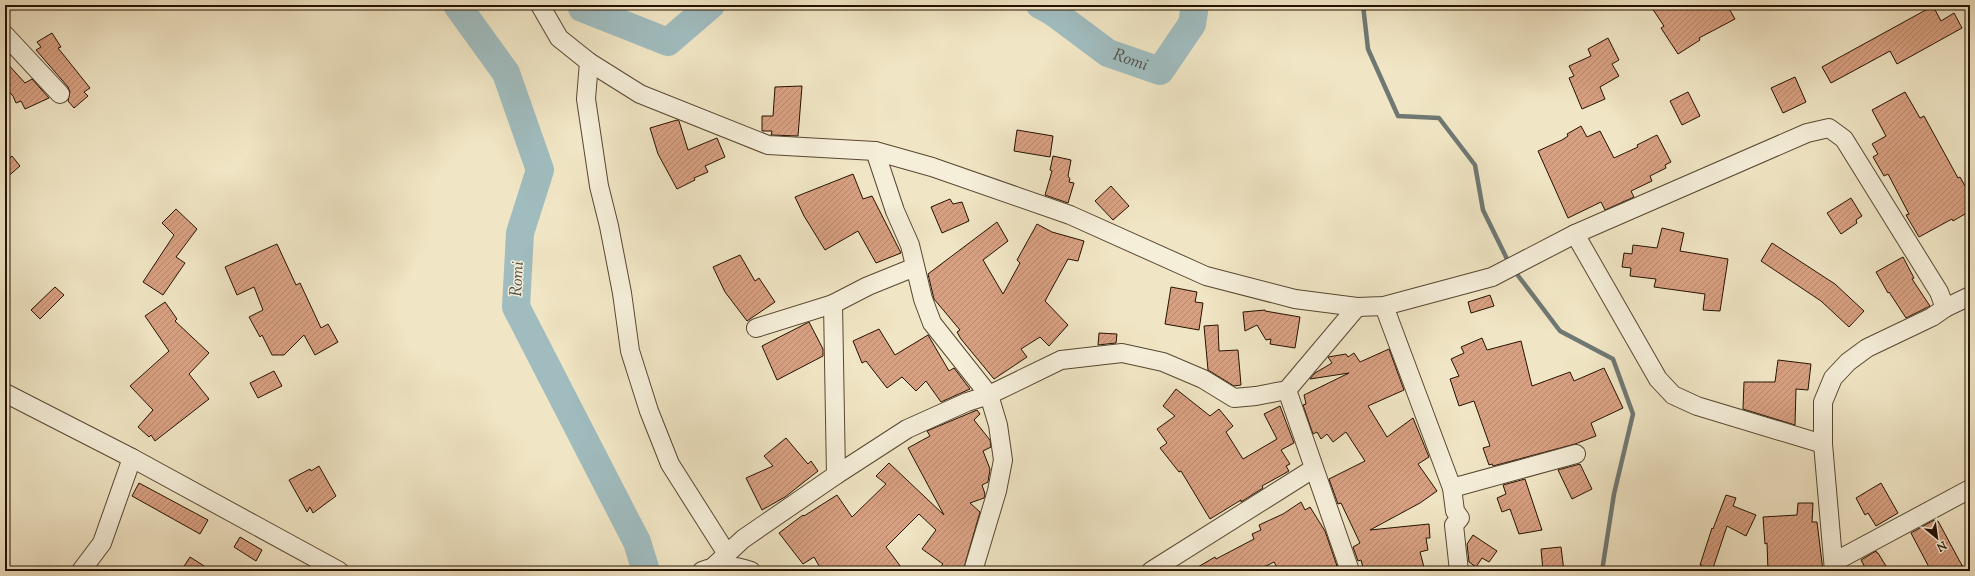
<svg xmlns="http://www.w3.org/2000/svg" width="1975" height="576" font-family="'Sorts Mill Goudy',serif">
<style>
.lines{fill:none;stroke-linecap:round;stroke-linejoin:round}
.stream{stroke:#6f7873;stroke-width:4.5}
.river{stroke:#a0bcbf;stroke-width:28}
.building{fill:url(#building-hatch);stroke:#261200}
.minor-casing{stroke:#584731;stroke-width:20}
.minor{stroke:#f5eed9;stroke-width:18}
.labels{text-anchor:middle;dominant-baseline:central;stroke-width:3;stroke-linejoin:round;paint-order:stroke}
.water-label{font-size:17px;font-style:italic;fill:#514e43;stroke:#f5eed9}
</style>
<defs>
<pattern id="building-hatch" width="6" height="6" patternUnits="userSpaceOnUse"><rect width="6" height="6" fill="#d8a082"/><path d="M-1 1l2-2M0 6l6-6M5 7l2-2" fill="none" stroke="#b9896e"/></pattern>
</defs>
<rect width="100%" height="100%" fill="#f0e5c4"/>
<filter id="stains"><feTurbulence type="fractalNoise" baseFrequency=".005" numOctaves="4"/><feColorMatrix values="0 0 0 0 .2 0 0 0 0 .09 0 0 0 0 .02 0 0 0 .5 -.17"/></filter>
<radialGradient id="worn" r=".72"><stop offset=".6" stop-color="#630" stop-opacity="0"/><stop offset="1" stop-color="#630" stop-opacity=".3"/></radialGradient>
<g class="lines">
<g class="stream">
<path d="M1363 5 1368 49 1398 116 1439 118 1475 165 1483 210 1509 263"/>
<path d="M1513 269 1560 331 1613 359 1633 414 1614 494 1602 571"/>
</g>
<g class="river">
<path d="M457 5 506 73 540 170 520 233 516 307 637 542 646 571"/>
<path d="M581 5 582 8 668 42 711 5"/>
<path id="s1" d="M1040 5 1053 12 1108 53 1160 71 1192 24 1195 5"/>
</g>
</g>
<g class="building">
<path d="M1650 5H1727L1735 19 1699 38 1700 40 1678 54 1661 28 1664 26Z"/>
<path d="M1933 6 1941 21 1954 13 1962 28 1897 64 1890 51 1831 83 1822 67Z"/>
<path d="M52 33 61 47 58 48 90 88 84 92 88 96 74 108 68 101 70 92 68 87 36 50 41 47 37 42Z"/>
<path d="M1608 38 1619 60 1612 64 1619 76 1600 87 1605 99 1582 109 1569 78 1574 76 1569 66 1591 56 1588 49Z"/>
<path d="M5 61 25 83 32 79 49 98 25 109 21 101 16 103 13 96 5 87Z"/>
<path d="M1795 77 1806 102 1783 113 1771 88Z"/>
<path d="M802 86 798 136 771 135 772 131H762V116H773L775 87Z"/>
<path d="M1688 92 1700 116 1682 125 1670 101Z"/>
<path d="M1905 92 1920 118 1924 116 1958 178 1960 177 1970 195V211L1953 221 1952 219 1919 237 1906 215 1909 214 1888 174 1884 176 1873 157 1878 154 1872 144 1886 136 1872 110Z"/>
<path d="M677 120 679 121 688 150 717 138 725 157 705 166 708 172 694 178 695 180 677 189 658 154 650 128Z"/>
<path d="M1581 126 1587 137 1600 131 1614 158 1638 147 1637 145 1657 135 1671 162 1665 165 1666 168 1650 176 1652 181 1631 191 1634 197 1605 210 1601 202 1568 218 1538 151 1562 140 1568 136 1567 134Z"/>
<path d="M1017 130 1053 136 1050 157 1014 151Z"/>
<path d="M12 156 20 166 5 179V162Z"/>
<path d="M1053 156 1071 160 1068 176 1070 179 1069 182 1074 183 1068 203 1045 195 1052 171 1050 170Z"/>
<path d="M853 174 863 199 872 196 901 253 876 263 858 231 825 250 804 216 795 197Z"/>
<path d="M1111 186 1129 206 1113 220 1095 201Z"/>
<path d="M1851 198 1862 216 1856 220 1857 223 1841 234 1827 213Z"/>
<path d="M950 199 953 204 962 202 969 221 942 233 931 207Z"/>
<path d="M176 209 197 229 176 257 185 263 163 295 143 282 174 235 162 223Z"/>
<path d="M997 222 1008 241 983 260 1003 294 1020 263 1017 260 1037 224 1052 232 1084 241 1078 261 1068 259 1045 301 1068 325 1049 346 1040 337 1021 349 1027 357 994 379 961 339 957 332 960 330 934 299 928 274Z"/>
<path d="M1662 228 1684 233 1680 251 1728 259 1720 311 1703 310 1705 294 1654 287 1656 279 1630 276 1631 268 1622 267 1624 253 1632 254 1633 245 1657 248Z"/>
<path d="M1772 243 1835 284 1864 311 1849 327 1821 301 1761 261Z"/>
<path d="M277 244 296 285 300 283 321 328 328 324 338 342 315 355 304 335 284 355H272L262 335 260 337 249 317 263 310 254 287 237 295 225 267Z"/>
<path d="M740 255 755 281 759 278 775 302 747 321 725 292 713 267Z"/>
<path d="M1903 257 1914 278 1912 279 1930 306 1906 318 1889 292 1888 293 1876 272Z"/>
<path d="M55 287 64 295 40 319 31 310Z"/>
<path d="M1171 287 1197 292 1195 302 1203 303 1199 330 1165 324Z"/>
<path d="M1490 295 1494 306 1471 313 1468 302Z"/>
<path d="M165 302 177 319 175 321 209 353 189 374 209 399 155 441 151 435 149 437 138 427 153 410 130 386 169 351 145 316Z"/>
<path d="M1265 310V311L1300 317 1295 348 1270 344 1271 339 1266 340 1257 325 1245 331 1243 312Z"/>
<path d="M809 322 823 349V356L777 380 762 346Z"/>
<path d="M1218 325 1219 351 1238 350 1241 385 1234 386 1208 370 1204 326Z"/>
<path d="M879 329 895 355 928 335 949 371 954 368 970 389 941 402 926 381 916 391 902 377 887 388 866 361 862 363 853 341Z"/>
<path d="M1099 333 1117 334 1116 343 1098 345Z"/>
<path d="M1482 338 1487 350 1521 341 1532 386 1570 372 1574 381 1604 368 1623 408 1591 423 1596 436 1575 444 1493 466 1492 464 1489 465 1483 448 1490 446 1474 401 1459 406 1450 379 1459 376 1451 359 1464 353 1461 347Z"/>
<path d="M1389 349 1404 390 1368 406 1387 437 1413 418 1429 457 1418 464 1437 491 1420 503 1370 530 1429 524 1430 538H1426L1428 550 1420 552 1425 571H1364L1361 560 1358 561 1353 547 1360 543 1341 503 1338 504 1329 479 1365 461 1346 432 1333 442 1327 434 1321 439 1317 432 1313 434 1303 405 1306 404 1304 395 1349 373 1310 379 1315 373 1332 363 1328 357 1346 354 1348 357 1354 353 1360 362Z"/>
<path d="M1778 360 1811 364 1808 390 1796 389 1795 425 1743 409 1744 382H1775Z"/>
<path d="M274 371 282 386 258 398 250 383Z"/>
<path d="M1176 389 1210 416 1219 409 1233 426 1226 432 1243 459 1277 439 1264 414 1280 406 1294 443 1281 450 1290 464 1286 466 1289 471 1262 486 1263 488 1241 502V500L1210 519 1181 471 1179 472 1160 448 1167 443 1157 429 1175 416 1163 406Z"/>
<path d="M977 410 980 414 974 420 990 440 991 447 983 451 990 469 988 482 982 485 985 494 984 498 970 503 980 512 963 571H936L943 564 922 549 936 530 919 514 886 547 904 571H822L814 557 803 564 779 533 803 515 804 516 837 495 852 517 886 484 876 476 889 463 944 515 908 448 930 436 927 431Z"/>
<path d="M786 438 808 464 811 461 818 471 785 497 762 510 746 478 773 466 764 456Z"/>
<path d="M1580 464 1592 489 1572 499 1558 470Z"/>
<path d="M319 466 336 496 313 513 310 507 307 512 289 480 310 469 311 471Z"/>
<path d="M1525 479 1542 530 1519 534 1510 509 1502 512 1497 498 1506 494 1503 485Z"/>
<path d="M139 483 208 520 200 534 132 496Z"/>
<path d="M1881 483 1898 513 1876 526 1868 513 1865 515 1856 498Z"/>
<path d="M1726 495 1736 498 1733 506 1756 515 1746 536 1727 526 1712 571H1700L1702 565H1700L1712 528 1713 529Z"/>
<path d="M1301 502 1305 510 1310 507 1325 531 1337 566 1327 571H1279L1274 562 1256 571H1191L1215 557 1216 559 1254 539 1252 534 1261 530 1259 525 1283 514Z"/>
<path d="M1798 503H1813L1812 522H1817L1823 571H1768L1767 543 1765 544 1763 517 1797 515Z"/>
<path d="M1934 520 1935 522 1938 521 1965 571H1931L1911 533Z"/>
<path d="M1473 535 1497 551 1489 562 1482 558 1476 567 1469 562 1467 544Z"/>
<path d="M240 537 262 550 256 561 234 547Z"/>
<path d="M1561 547 1564 571H1543L1541 549Z"/>
<path d="M1876 551 1877 553H1878L1889 571H1867L1861 560Z"/>
<path d="M190 557 212 571H181Z"/>
</g>
<g class="lines">
<defs>
<g id="minor">
<path d="M540 5 559 38 589 62 640 94 768 145 875 151 932 167 1070 215 1206 276 1295 299 1357 307 1384 306 1492 277 1575 234 1807 133 1829 128 1844 139 1939 292 1945 308 1932 317 1867 348 1848 362 1833 378 1823 402V444L1834 571"/>
<path d="M5 35 60 94"/>
<path d="M589 62 586 99 599 186 609 226 622 293 630 351 649 411 670 464 727 554"/>
<path d="M875 151 895 211 910 245 923 299 932 323 989 395 998 425 1003 460 997 491 973 571"/>
<path d="M1575 234 1658 379 1673 395 1697 406 1823 444"/>
<path d="M833 304 836 475"/>
<path d="M1384 306 1452 488 1455 511 1460 518 1454 525 1459 571"/>
<path d="M1945 308 1970 296"/>
<path d="M756 328 833 304 868 286 915 267"/>
<path d="M1287 390 1350 571"/>
<path d="M5 393 132 458 339 571"/>
<path d="M1452 488 1576 454"/>
<path d="M1834 562 1970 489"/>
<path d="M714 566 743 539 836 475 907 429 967 402 989 395 1061 360 1122 353 1163 362 1203 379 1234 398 1256 396 1287 390 1357 307"/>
<path d="M81 571 102 543 132 458"/>
<path d="M702 571C718 564 734 565 751 571"/>
<path d="M1151 571 1313 469"/>
</g>
</defs>
<use href="#minor" class="minor-casing"/>
<use href="#minor" class="minor"/>
</g>
<g class="labels">
<g class="water-label">
<text stroke="none"><textPath href="#s1" startOffset="107">Romi</textPath></text>
<text transform="translate(518 279) rotate(-87)">Romi</text>
</g>
</g>
<rect width="1975" height="576" fill="none" stroke="#f0e5c4" stroke-width="20"/>
<rect x="6" y="6" width="1963" height="564" fill="none" stroke="#261200" stroke-width="2"/>
<rect x="10" y="10" width="1955" height="556" fill="none" stroke="#261200"/>
<g transform="translate(1937 538) rotate(151)" stroke="#f5eed9" stroke-width="3" paint-order="stroke">
<path d="M0-3L7 15L0 10L-7 15Z" fill="#261200"/>
<text y="-6" font-size="11" font-weight="bold" text-anchor="middle" fill="#261200">N</text>
</g>
<rect width="100%" height="100%" filter="url(#stains)"/>
<rect width="100%" height="100%" fill="url(#worn)"/>
</svg>
